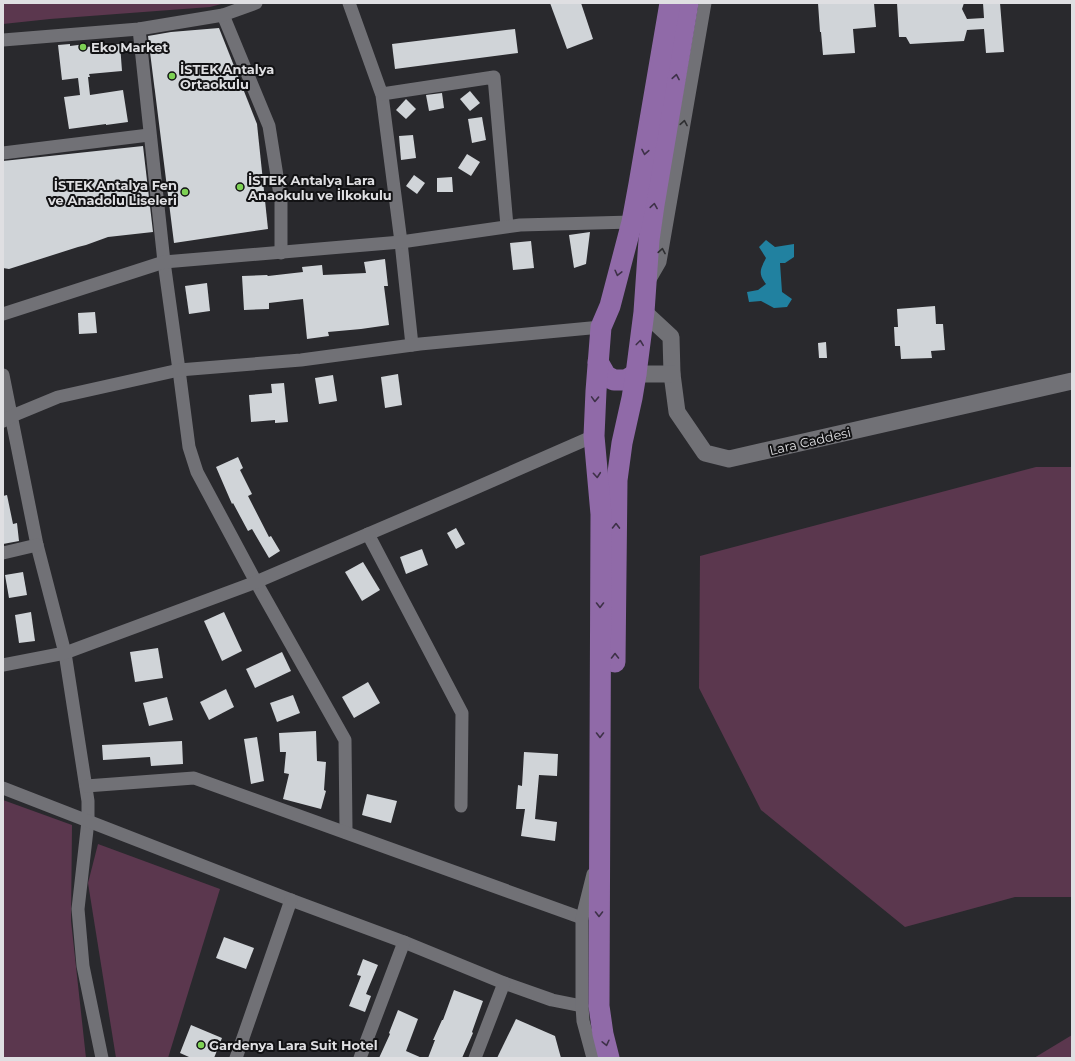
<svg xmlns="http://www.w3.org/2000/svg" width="1075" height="1061" font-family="Montserrat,sans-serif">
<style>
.green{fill:#5b374e}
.water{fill:#2181a0}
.building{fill:#d0d4d8}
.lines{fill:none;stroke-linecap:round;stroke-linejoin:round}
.minor{stroke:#717176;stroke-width:13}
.tertiary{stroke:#717176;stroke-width:17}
.primary{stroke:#906aa8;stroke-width:21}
.oneway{stroke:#3e3148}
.oneway2{stroke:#2e2e31}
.poi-dot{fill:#7dd154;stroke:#121214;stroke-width:1.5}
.labels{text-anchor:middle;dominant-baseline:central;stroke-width:4;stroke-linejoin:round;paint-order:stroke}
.poi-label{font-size:13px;font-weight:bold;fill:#dfdfe2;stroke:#121214;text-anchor:start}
.street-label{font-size:13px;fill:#dfdfe2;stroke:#121214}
</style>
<rect width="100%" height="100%" fill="#29292d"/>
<g class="green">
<path d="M3 3H225L210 7 50 19 3 24Z"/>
<path d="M1036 467H1072V897H1015L905 927 761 810 699 688 700 556Z"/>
<path d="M3 800 72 825 71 921 86 1058H3Z"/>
<path d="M98 844 220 889 168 1058H116L88 883Z"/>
<path d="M1072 1035V1058H1034Z"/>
</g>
<path class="water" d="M766 240 775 247 794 244V257L785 263H780L782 292 792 299 787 307 774 308 761 301 749 302 747 292 758 290 766 284C758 273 760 270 766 258L759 247Z"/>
<g class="building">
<path d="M550 3H581L593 39 567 49Z"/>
<path d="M818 3H874L876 27 853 29 855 53 823 55 821 32H820Z"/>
<path d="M897 3H964L962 9 967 19 984 18 983 3H1000L1004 52 986 53 984 29 967 30 964 41 910 44 906 37H899Z"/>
<path d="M219 28 257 124 268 229 174 243 148 36 171 32Z"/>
<path d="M515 29 518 53 395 69 392 44Z"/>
<path d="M70 44V46L86 44V47L120 44 122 71 89 74 90 77H88L90 95 123 90 128 122 106 125V124L69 129 64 97 80 95 78 78 62 80 58 45Z"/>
<path d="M470 91 480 103 470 111 460 99Z"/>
<path d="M442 93 444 108 429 111 426 95Z"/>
<path d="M406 99 416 109 406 119 396 110Z"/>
<path d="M482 117 486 140 472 143 468 119Z"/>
<path d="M413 135 416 158 401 160 399 136Z"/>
<path d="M143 146 153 232 108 237 86 245 78 247 9 269 3 268V161Z"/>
<path d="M467 154 480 162 471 176 458 168Z"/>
<path d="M414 175 425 183 417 194 406 186Z"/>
<path d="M452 177 453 192H437V178Z"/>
<path d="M590 232 586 264 574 268 569 235Z"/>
<path d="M531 241 534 268 513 270 510 243Z"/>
<path d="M385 259 388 286H384L389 325 361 329 328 332 329 336 307 339 303 299 269 303V309L244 310 242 276 267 275 268 276 303 272 302 267 322 265 323 275 366 273 364 262Z"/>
<path d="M207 283 210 311 189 314 185 286Z"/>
<path d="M935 306 936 324H943L945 350 931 351 932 358 901 359 900 346H895L894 327H898L897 309Z"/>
<path d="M95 312 97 333 79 334 78 313Z"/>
<path d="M826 342 827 358H819L818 343Z"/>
<path d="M398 374 402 405 385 408 381 377Z"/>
<path d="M333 375 337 401 319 404 315 378Z"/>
<path d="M284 383 288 422 275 423V420L251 422 249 395 272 393 271 384Z"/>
<path d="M238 457 243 468 240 470 252 494 248 496 269 537 271 536 280 551 269 558 252 529 248 531 233 503 232 504 216 467Z"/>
<path d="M7 495 13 524 17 523 19 541 3 544V496Z"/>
<path d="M456 528 465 544 456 549 447 533Z"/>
<path d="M422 549 428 565 406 574 400 557Z"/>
<path d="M363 562 380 590 362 601 345 572Z"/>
<path d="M23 572 27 595 9 598 5 575Z"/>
<path d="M31 612 35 641 19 643 15 615Z"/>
<path d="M224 612 242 651 222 661 204 621Z"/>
<path d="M158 648 163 678 135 682 130 652Z"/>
<path d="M282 652 291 671 255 688 246 669Z"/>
<path d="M368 682 380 703 354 718 342 697Z"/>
<path d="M226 689 234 707 209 720 200 702Z"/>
<path d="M293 695 300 713 277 722 270 703Z"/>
<path d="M167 697 173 720 149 726 143 703Z"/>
<path d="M316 731 317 761 326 762 324 790 326 791 321 809 283 799 289 774 284 773 286 752H280L279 733Z"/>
<path d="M257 737 264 781 251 784 244 739Z"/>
<path d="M182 741 183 764 151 766 150 757 103 760 102 745Z"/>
<path d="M524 752 558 754 557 776 539 775 535 819 557 822 555 841 521 836 525 809H516L518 785 522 786Z"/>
<path d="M367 794 397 801 391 823 362 815Z"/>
<path d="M224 937 254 948 246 969 216 958Z"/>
<path d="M363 959 378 965 366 994 371 996 365 1012 349 1006 361 976 357 975Z"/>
<path d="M454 990 483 1001 472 1032 473 1033 462 1058H428L435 1040H433L442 1020H443Z"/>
<path d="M398 1010 418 1019 406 1051 422 1058H379L390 1034 389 1033Z"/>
<path d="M516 1019 555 1036 561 1058H497Z"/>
<path d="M191 1025 222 1038 214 1058H189V1057L180 1053Z"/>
</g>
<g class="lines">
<g class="minor">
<path d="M349 3 382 95 401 242 412 345"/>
<path d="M223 15 269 126 281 201V253"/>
<path d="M139 29 164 262 179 370 189 447 197 472 256 582 345 740 346 828 345 832"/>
<path d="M3 40 139 29 223 15 256 3"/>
<path d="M382 94 494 77 507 226"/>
<path d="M3 153 149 135"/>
<path d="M649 281 660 262 705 3"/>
<path d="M3 314 164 262 401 242 520 225 632 222"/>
<path d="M3 375 37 545 65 653 88 801V821L78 909 83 966 102 1058"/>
<path d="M3 421 12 416 58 397 179 370 301 360 420 344 601 327"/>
<path d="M368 534 462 713 461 806"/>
<path d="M3 553 37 545"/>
<path d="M3 665 65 653 256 582 464 493 594 436"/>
<path d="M86 786 194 778 582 918"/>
<path d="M3 788 291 900 404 942 504 983 552 1000 582 1006"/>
<path d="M593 874 582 918V1006L583 1021 593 1058"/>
<path d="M236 1058 291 900"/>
<path d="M360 1058 404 942"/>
<path d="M475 1058 504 983"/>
</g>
<g class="tertiary">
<path d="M644 312 671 337 672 374 677 412 705 453 729 459 1072 381"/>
<path d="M636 374H672"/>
</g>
<g class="primary">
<path d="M598 362 606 376 614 380H626L636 374"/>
<path d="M615 662 617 480 622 443 632 398 636 374 644 312 649 240 654 205 688 3"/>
<path d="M609 1058 603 1034 599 1006 601 514 594 436 596 391 601 327 610 306 632 222 639 184 670 3"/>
</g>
</g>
<defs><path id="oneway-chevron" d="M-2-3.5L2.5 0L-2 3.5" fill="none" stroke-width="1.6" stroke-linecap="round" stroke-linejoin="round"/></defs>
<g class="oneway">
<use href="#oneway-chevron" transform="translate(676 77) rotate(-80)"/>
<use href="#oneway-chevron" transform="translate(645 152) rotate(100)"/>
<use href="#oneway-chevron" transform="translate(654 206) rotate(-81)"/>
<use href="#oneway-chevron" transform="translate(618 273) rotate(104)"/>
<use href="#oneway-chevron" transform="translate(640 343) rotate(-83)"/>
<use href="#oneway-chevron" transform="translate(595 399) rotate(92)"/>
<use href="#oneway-chevron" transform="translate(597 475) rotate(85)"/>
<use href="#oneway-chevron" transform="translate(616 526) rotate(-89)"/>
<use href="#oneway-chevron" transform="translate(600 605) rotate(90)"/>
<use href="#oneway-chevron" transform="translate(615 656) rotate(-90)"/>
<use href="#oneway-chevron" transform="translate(600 735) rotate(90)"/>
<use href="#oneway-chevron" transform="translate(599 914) rotate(90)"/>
<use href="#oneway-chevron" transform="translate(606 1043) rotate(77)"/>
</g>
<g class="oneway2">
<use href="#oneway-chevron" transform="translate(684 123) rotate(-80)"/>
<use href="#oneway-chevron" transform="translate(662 251) rotate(-80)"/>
</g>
<g class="poi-dot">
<circle cx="83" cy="47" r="4"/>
<circle cx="172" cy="76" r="4"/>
<circle cx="240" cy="187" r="4"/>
<circle cx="185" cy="192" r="4"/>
<circle cx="201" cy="1045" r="4"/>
</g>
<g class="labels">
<g class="poi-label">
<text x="91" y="47">Eko Market</text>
<text x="180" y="69">İSTEK Antalya<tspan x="180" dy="15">Ortaokulu</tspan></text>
<text x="248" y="180">İSTEK Antalya Lara<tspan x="248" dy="15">Anaokulu ve İlkokulu</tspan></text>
<text x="177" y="185" text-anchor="end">İSTEK Antalya Fen<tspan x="177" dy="15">ve Anadolu Liseleri</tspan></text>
<text x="209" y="1045">Gardenya Lara Suit Hotel</text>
</g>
<g class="street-label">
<text transform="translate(810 441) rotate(-13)">Lara Caddesi</text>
</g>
</g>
<rect width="1075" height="1061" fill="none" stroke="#dfdfe2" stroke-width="8"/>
</svg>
